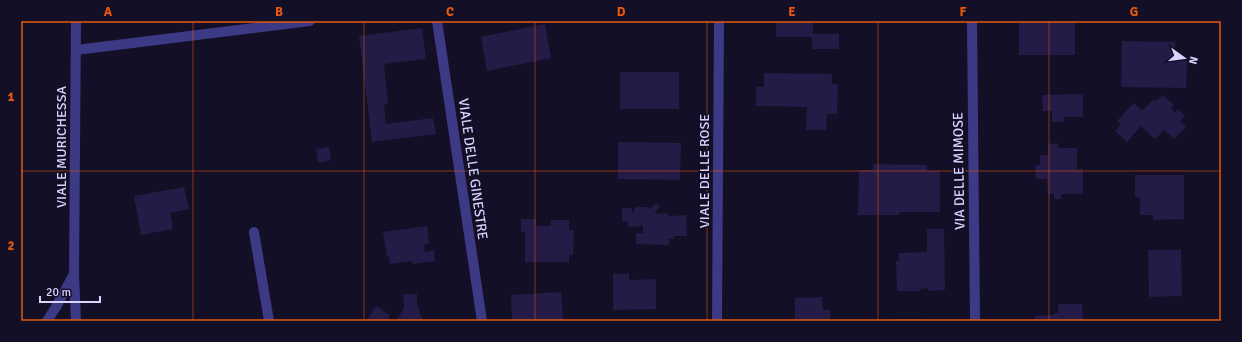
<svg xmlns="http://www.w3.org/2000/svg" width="1242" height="342" font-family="Signika,sans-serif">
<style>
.building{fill:#241b47}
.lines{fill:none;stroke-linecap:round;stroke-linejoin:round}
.minor{stroke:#3d3a85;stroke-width:10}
.grid{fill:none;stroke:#e8590c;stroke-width:1;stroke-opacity:0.55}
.labels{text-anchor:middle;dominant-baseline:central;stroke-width:3;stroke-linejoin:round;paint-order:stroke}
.street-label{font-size:14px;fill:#d9d4ff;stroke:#130f26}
.neatline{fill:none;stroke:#e8590c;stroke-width:1.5}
.grid-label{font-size:13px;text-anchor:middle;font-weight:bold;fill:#e8590c}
</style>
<rect width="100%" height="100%" fill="#130f26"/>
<g class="building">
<path d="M776 21H813V34H839V49H812V37H776Z"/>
<rect x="1019" y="21" width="56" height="34"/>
<path d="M545 24 551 58 487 71 481 37Z"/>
<path d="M422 28 426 59 384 64 388 103 384 104 386 124 433 118 436 134 372 142 359 36Z"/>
<path d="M1122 41 1175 42V61H1187L1186 88 1121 87Z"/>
<rect x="620" y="72" width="59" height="37"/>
<path d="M764 73 832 74V84H838L837 114H827L826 130H806L807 107 756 106V87H764Z"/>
<path d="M1083 94V117H1064V122H1052V111H1043L1042 95Z"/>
<path d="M1163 95 1174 105 1171 109 1175 113 1178 109 1185 116 1180 121 1186 127 1174 139 1164 130 1155 139 1141 126 1127 142 1115 131 1121 124 1117 121 1134 103 1142 111 1154 99 1156 101Z"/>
<path d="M618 142 681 143 680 180 618 179Z"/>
<path d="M1058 143V148H1077V169H1083V194H1061V199H1054V194H1048L1047 179H1036L1035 167 1036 165H1040V155H1048V144Z"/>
<path d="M329 147 331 160 318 163 316 149Z"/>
<path d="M873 164 927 165V171H940V212H899V215H858L859 170H873Z"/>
<path d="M1135 175H1184V219L1153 220V215H1140V197H1135Z"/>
<path d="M184 187 189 209 170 213 173 229 141 235 134 196Z"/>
<path d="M656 203 660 207 655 212 657 214 668 213 669 216 686 215 687 236H674V239H669V245L636 244V233H643V226L628 227V221H622V208H632V213H634V209L637 207H648L650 209Z"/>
<path d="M521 219H536V226H551V220H569V230H574L573 255H569V262H525V232H521Z"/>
<path d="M427 226 429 244 424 245 425 252 434 250 435 261 413 264 412 261 390 264 389 256 387 257 383 232Z"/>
<path d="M927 229H944L945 290 928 291V288L920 289V291H897L896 261H899V253L927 252Z"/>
<path d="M1148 250H1181L1182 296 1149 297Z"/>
<path d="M613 274H629V280L656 279V309L613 310Z"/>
<path d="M561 292 563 321H512L511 295Z"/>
<path d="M403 294H417V305L423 321H396L404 308Z"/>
<path d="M822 297 823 310H830V321H795V298Z"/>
<path d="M1058 304H1082L1083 321H1035V316L1054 315V313H1058Z"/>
<path d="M376 306 390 315 388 318 394 321H366Z"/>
<rect x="893" y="319" width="32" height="2"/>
</g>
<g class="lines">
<g class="minor">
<path d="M437 21 482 321"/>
<path d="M972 21 975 321"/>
<path d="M76 50 310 21"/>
<path d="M254 232 269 321"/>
<path d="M47 321 56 307 74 274"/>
<path d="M76 321 74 274 76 21"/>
<path d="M717 321 719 21"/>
</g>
</g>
<path class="grid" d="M193 21V321M364 21V321M535 21V321M707 21V321M878 21V321M1049 21V321M21 171H1221"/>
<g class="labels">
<g class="street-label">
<text transform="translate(61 147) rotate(-90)">VIALE MURICHESSA</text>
<text transform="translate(473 169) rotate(82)">VIALE DELLE GINESTRE</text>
<text transform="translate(704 171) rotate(-90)">VIALE DELLE ROSE</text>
<text transform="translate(959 171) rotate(-91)">VIA DELLE MIMOSE</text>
</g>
</g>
<rect width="1242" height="342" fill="none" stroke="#130f26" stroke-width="44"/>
<g transform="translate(1184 58) rotate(104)" stroke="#130f26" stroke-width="3" paint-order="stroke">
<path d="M0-3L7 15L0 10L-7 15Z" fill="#d9d4ff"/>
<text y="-6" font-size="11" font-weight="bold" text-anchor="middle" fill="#d9d4ff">N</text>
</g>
<path d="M40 296v6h60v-6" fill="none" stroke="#d9d4ff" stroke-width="2"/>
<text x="46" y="296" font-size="12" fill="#d9d4ff" stroke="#130f26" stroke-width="3" paint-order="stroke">20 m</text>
<rect x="22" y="22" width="1198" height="298" class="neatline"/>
<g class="grid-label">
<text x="108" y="16">A</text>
<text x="279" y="16">B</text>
<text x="450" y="16">C</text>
<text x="621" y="16">D</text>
<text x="792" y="16">E</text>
<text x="963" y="16">F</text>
<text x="1134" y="16">G</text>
<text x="11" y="101">1</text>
<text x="11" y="250">2</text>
</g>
</svg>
